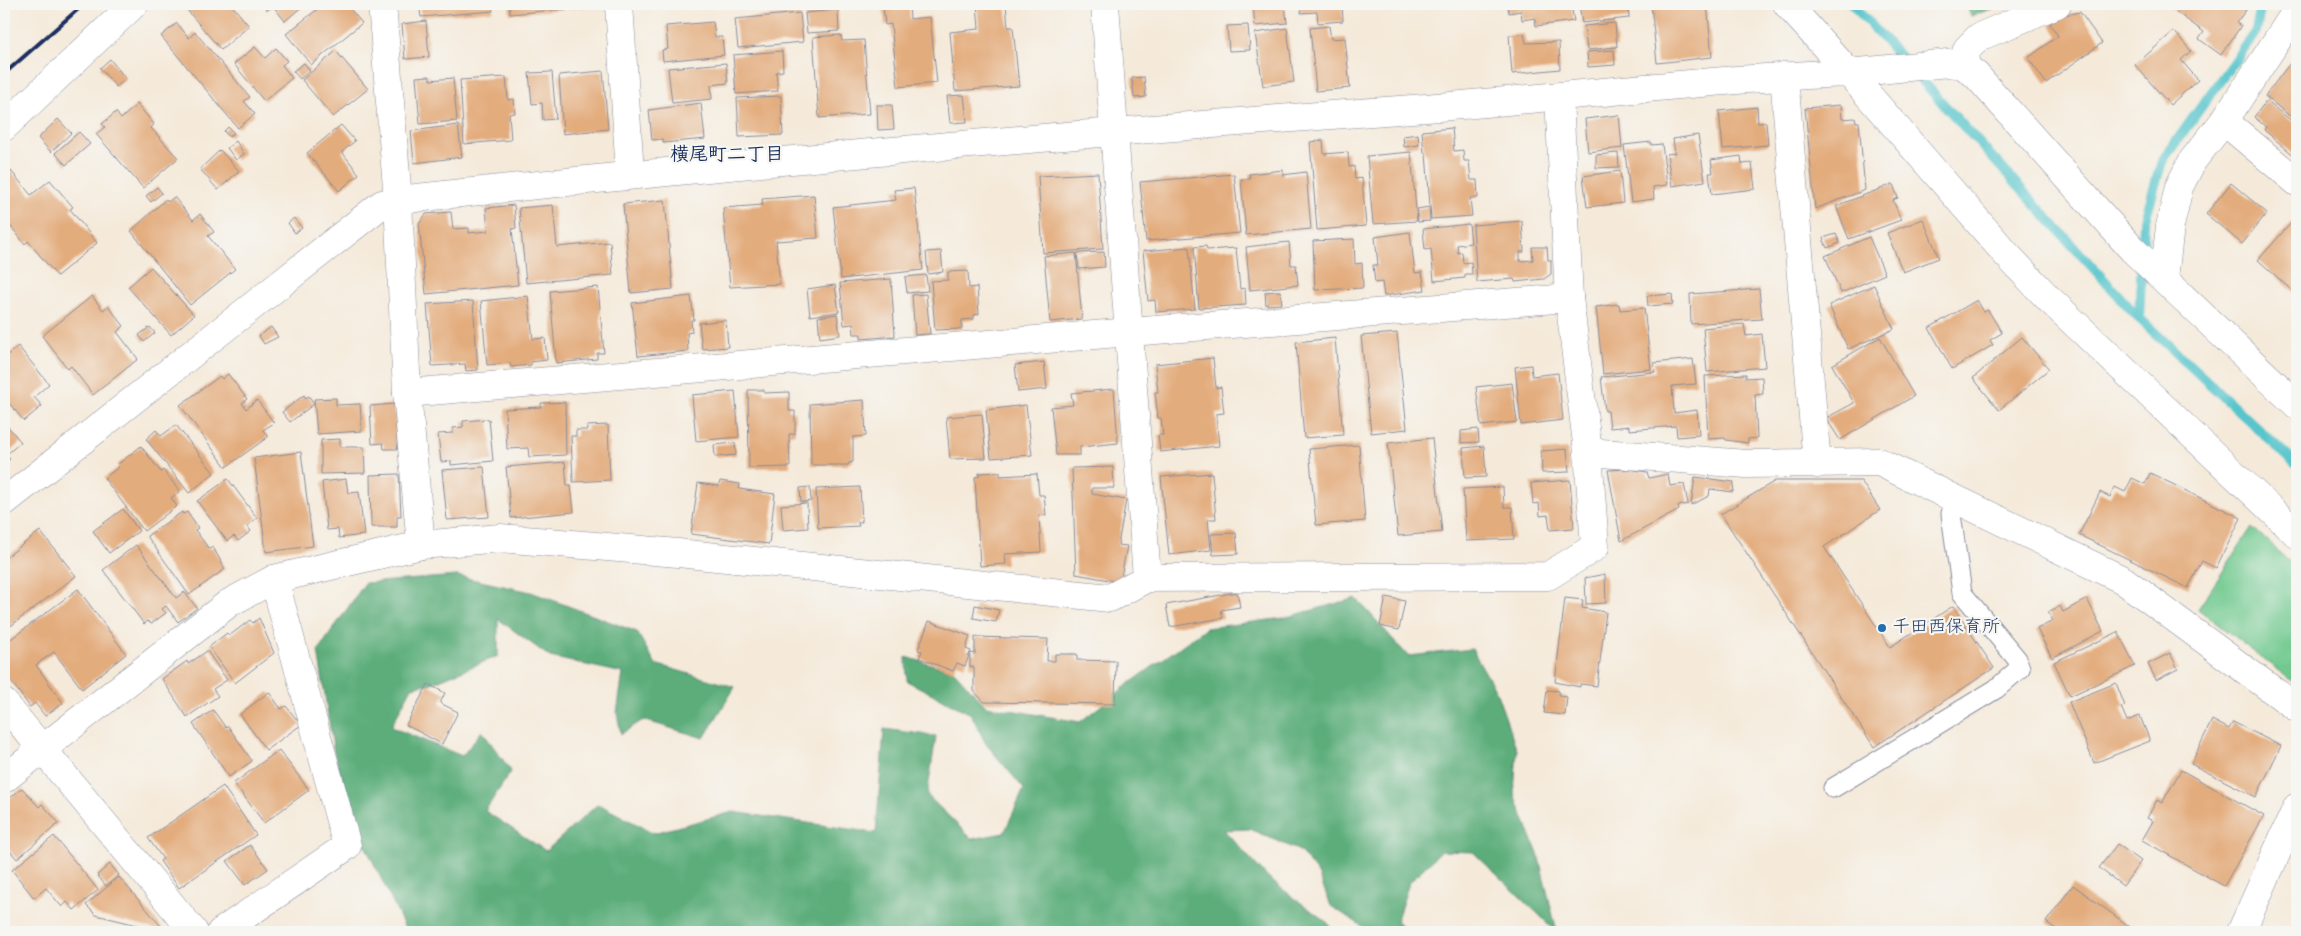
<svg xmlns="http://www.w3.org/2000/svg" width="2301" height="936" font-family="Dekko,'Klee One',sans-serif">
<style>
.green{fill:#71c98f;stroke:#467c76}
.forest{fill:#5cad7a;stroke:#3c6e6c}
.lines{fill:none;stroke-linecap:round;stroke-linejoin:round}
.stream{stroke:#57c5cc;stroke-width:10}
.building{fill:#e3ac7d}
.service-casing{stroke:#888c9c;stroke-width:21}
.minor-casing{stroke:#888c9c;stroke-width:29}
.tertiary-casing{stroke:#888c9c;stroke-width:29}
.service{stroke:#fff;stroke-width:19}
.minor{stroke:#fff;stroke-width:28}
.tertiary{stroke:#fff;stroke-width:28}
.rail{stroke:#1b2f5e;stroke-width:4}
.poi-dot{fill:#1f6fb2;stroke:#f6f6f2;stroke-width:2}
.labels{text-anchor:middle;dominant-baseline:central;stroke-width:4.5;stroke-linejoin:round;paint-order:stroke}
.poi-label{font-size:18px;fill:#1b2f5e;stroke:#f6f6f2;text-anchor:start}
.neighbourhood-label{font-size:19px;font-weight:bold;fill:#1b2f5e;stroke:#f6f6f2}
</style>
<rect width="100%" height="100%" fill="#f6f6f2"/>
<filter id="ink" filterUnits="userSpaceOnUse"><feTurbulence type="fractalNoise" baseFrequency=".02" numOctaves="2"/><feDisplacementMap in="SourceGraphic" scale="10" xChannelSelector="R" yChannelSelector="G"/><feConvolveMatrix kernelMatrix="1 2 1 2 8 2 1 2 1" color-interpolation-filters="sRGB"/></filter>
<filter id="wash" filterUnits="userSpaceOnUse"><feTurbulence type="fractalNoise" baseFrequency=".0096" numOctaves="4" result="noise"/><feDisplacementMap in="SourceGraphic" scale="20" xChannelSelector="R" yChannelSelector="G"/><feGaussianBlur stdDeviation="1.12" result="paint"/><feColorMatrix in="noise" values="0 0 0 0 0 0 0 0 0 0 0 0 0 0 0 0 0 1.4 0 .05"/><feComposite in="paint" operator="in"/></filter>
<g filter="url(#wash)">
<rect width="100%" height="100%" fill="#f5eada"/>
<path class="green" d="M2252 527 2297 569V685L2198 609Z"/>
<g class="forest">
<path d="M1965 4H2006L1971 16Z"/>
<path d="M457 576 531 592 637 632 655 664 735 687 704 738 643 720 621 734 617 713 623 673 550 657 498 619V656L432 683 412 687 391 727 462 756 482 731 511 771 485 811 546 851 598 804 654 833 733 812 876 833 884 729 936 736 927 795 972 839 1004 833 1024 789 986 744 971 714 907 681 906 657 954 671 986 706 1080 722 1126 686 1206 628 1284 618 1356 598 1408 656 1472 649 1496 691 1517 750 1514 793 1538 854 1557 932 1473 852 1441 851 1409 883 1396 922 1409 932H1367L1365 928 1331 906 1318 874 1300 851 1250 829 1224 830 1269 879 1328 923 1333 932H407L362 839 334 753 318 651 365 583Z"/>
</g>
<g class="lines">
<g class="stream">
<path d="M1852 4 2139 318 2297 465"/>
<path d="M2139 318 2144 223 2162 161 2256 31 2261 4"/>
</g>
</g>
<g id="blocks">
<g class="building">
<path d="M182 4H204L205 5 231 4 249 26 221 50Z"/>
<path d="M262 4H305L285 21 273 6 267 10Z"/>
<path d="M324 4H346L362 23 311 65 286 34Z"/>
<path d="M419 4H492L493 11 421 17Z"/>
<path d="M509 4H586L587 7 510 14Z"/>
<path d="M909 4 910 19 930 17 937 83 898 87 891 24 885 25 883 5Z"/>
<path d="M977 4H1006L1008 27H1013L1019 86 955 91 950 32 979 29Z"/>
<path d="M1253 4H1285L1287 23 1255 26Z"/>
<path d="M1301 4H1342L1343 21 1318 23 1317 12 1301 13Z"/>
<path d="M1507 4H1571L1574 21 1536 26 1535 18 1522 20 1521 11 1509 13Z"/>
<path d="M1579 4H1628L1629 18 1582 23Z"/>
<path d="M1651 4H1707L1712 57 1657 63Z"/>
<path d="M2165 4H2238L2246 10 2236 23 2241 26 2221 55 2199 39 2204 32Z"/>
<path d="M838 10 839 31 807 33 805 13Z"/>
<path d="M2080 12 2102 43 2046 83 2028 58 2058 36 2050 24 2064 15Z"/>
<path d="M800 13 803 42 738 48 735 19Z"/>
<path d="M426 21 429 57 405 59 402 24Z"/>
<path d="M713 22 715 37H722L724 55 663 61 662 50 668 49 666 26Z"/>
<path d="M177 23 189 38 195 32 250 97 244 101 255 114 238 128 161 36Z"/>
<path d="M1615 23 1617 47 1587 50 1584 26Z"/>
<path d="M1248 25 1250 50 1229 51 1227 26Z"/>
<path d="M1329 26 1331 39 1345 38 1350 88 1316 91 1310 28Z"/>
<path d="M1287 28 1294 82 1263 86 1255 33Z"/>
<path d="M2174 31 2191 51 2181 60 2198 80 2170 105 2135 65Z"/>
<path d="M1524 34 1526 43 1559 42 1560 69 1512 74 1509 35Z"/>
<path d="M841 35 842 41 864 40 870 114 819 118 813 37Z"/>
<path d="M255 47 265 58 276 48 287 61 282 65 292 78 264 101 234 64Z"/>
<path d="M1614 50 1615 65 1588 67 1587 52Z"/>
<path d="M336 51 368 89 333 117 302 80Z"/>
<path d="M782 51 783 71 776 72 778 91 736 94 733 55Z"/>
<path d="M2297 54V122L2265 96Z"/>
<path d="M110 59 126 79 116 87 100 68Z"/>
<path d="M304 63 310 71 300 79 293 71Z"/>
<path d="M726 63 728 83 711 85 712 99 672 103 668 68Z"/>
<path d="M603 71 608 129 563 134 559 75Z"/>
<path d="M552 72 556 119 543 120 542 103 532 104 529 73Z"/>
<path d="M430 76V80L453 78 457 121 420 124 416 77Z"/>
<path d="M506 77 508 100 514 99 515 113 509 114 511 140 464 144 460 80Z"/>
<path d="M1144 77 1146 97 1134 98 1132 78Z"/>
<path d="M964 95 967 122 950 123 947 96Z"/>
<path d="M781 96 783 135 739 137 737 98Z"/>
<path d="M2266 101 2297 125 2296 157 2264 130 2266 127 2254 117Z"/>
<path d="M701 103 705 139 663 143V139L652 140 649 110Z"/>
<path d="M137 104 154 124 151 128 178 158 143 188 96 134 105 127 102 124 116 112 121 119Z"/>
<path d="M877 105H892L894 129 878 130Z"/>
<path d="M1841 105 1842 119 1855 118 1856 122H1859L1865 190 1815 209 1805 108Z"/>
<path d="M1757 107 1758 123 1766 122 1768 145 1723 149 1719 111Z"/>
<path d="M1619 115 1622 148 1588 152 1585 119Z"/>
<path d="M58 119 71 133 51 152 38 138Z"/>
<path d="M341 125 355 141 342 152 359 174 339 191 307 153Z"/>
<path d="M458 125 462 157 414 163 411 131Z"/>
<path d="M228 127 234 133 229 137 224 131Z"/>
<path d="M1452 128 1454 151 1463 150 1464 161H1469L1471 180H1477L1478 198H1470L1472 216 1431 219 1426 153H1424L1422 131Z"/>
<path d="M79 132 90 144 66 165 55 153Z"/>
<path d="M1418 134 1419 145 1404 147 1403 136Z"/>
<path d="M1698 135 1705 181 1672 186 1667 154 1675 153 1673 139Z"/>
<path d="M1323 140 1324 154 1348 152 1349 167 1354 166 1355 179 1362 178 1366 226 1317 230 1310 142Z"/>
<path d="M236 141 244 154 236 160 227 148Z"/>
<path d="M1651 142V145L1662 144 1667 185 1653 187 1654 199 1631 202 1624 145Z"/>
<path d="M220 150 239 171 218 190 200 169Z"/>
<path d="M1411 152 1417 221 1373 224 1367 156Z"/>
<path d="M1618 153 1619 167 1596 168V155Z"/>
<path d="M1741 156 1742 164 1752 163 1755 189 1712 194 1709 173H1713L1711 160Z"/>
<path d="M6 165 31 195 50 180 73 207 70 209 97 243 57 276 28 241 25 244 4 218V167Z"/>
<path d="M1283 170V175L1306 172 1311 229 1246 235 1241 179H1250L1249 174Z"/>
<path d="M1620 171 1623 203 1587 207 1583 176Z"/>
<path d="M1098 173 1103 249 1043 253 1038 176Z"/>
<path d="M1234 174 1240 233 1146 241 1140 182Z"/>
<path d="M2231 183 2267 213 2242 244 2206 214Z"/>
<path d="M1893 184 1898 198 1893 200 1901 220 1849 239 1836 206Z"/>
<path d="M157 187 162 193 151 202 146 196Z"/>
<path d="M914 188 923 270 841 279 833 207 896 200 894 190Z"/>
<path d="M814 195 818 238 776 241 780 284 730 287 723 208 763 205 762 199Z"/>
<path d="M174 197 193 220 200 214 214 232 208 236 235 269 190 305 131 231 166 199 168 202Z"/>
<path d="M665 200 673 289 631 293 623 204Z"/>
<path d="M514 205 516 228 512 229 518 285 426 294 419 224 426 214 451 212 453 229 469 228V233L488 231 486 208Z"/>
<path d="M553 205 557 247 610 242 613 275 526 283 519 208Z"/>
<path d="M1429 207 1430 221 1418 222 1417 209Z"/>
<path d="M294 218 302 228 295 233 288 223Z"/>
<path d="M1923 219 1939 258 1903 272 1887 233Z"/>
<path d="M1522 221 1524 252H1520V261L1533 260 1532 247H1547L1548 260H1551V274L1544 279 1515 282 1514 279 1477 282 1473 225Z"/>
<path d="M2292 222 2297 227V295L2258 260Z"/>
<path d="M1469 224 1471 243 1457 245 1458 253 1462 252 1463 263 1471 262 1472 274H1465V278L1434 281 1431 249 1425 250 1423 229Z"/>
<path d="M1410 232 1415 273 1422 272 1425 290 1384 296 1382 282 1375 283 1373 265H1378L1375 237Z"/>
<path d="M1836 234 1840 243 1827 248 1823 238Z"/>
<path d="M1869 237 1885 274 1841 293 1825 256Z"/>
<path d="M1354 239 1355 264 1362 263 1363 288 1315 290 1313 241Z"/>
<path d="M1289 242 1291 265H1296L1298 285 1250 290 1246 247Z"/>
<path d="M1206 246 1207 250 1236 248 1240 289 1245 288 1246 305 1199 308 1194 247Z"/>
<path d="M1189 247 1195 309 1156 312 1155 300 1148 301 1143 251Z"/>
<path d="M941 251 943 272 928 274 926 252Z"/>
<path d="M1104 252 1105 267 1079 269 1077 253Z"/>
<path d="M1076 253 1082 319 1050 322 1044 256Z"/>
<path d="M151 267 194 315 171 335 128 287Z"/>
<path d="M968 271 969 288 977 287 979 314 974 315V319L962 320V329L935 330 931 281 948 280V272Z"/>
<path d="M926 275 928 291 907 293 905 277Z"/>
<path d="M891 279 895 336 861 339V334H854L853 324 844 325 840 283Z"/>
<path d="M835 285 839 312 810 316 807 289Z"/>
<path d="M1874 285 1894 329 1848 349 1829 305Z"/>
<path d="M598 287 604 353H597V359L556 363 550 291Z"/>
<path d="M1759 289 1762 319 1691 324 1690 294Z"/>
<path d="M1280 291 1282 304 1266 305 1265 292Z"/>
<path d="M926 294 930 334 915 335 912 295Z"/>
<path d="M1672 294 1673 304 1648 306 1647 296Z"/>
<path d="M92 296 103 310 108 306 124 326 117 332 138 359 93 395 71 366 68 369 42 336Z"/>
<path d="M528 296 533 339 545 338 547 360 531 362V365L511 367 510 363 487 365 481 301Z"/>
<path d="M691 296 694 320H691L692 332 687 333 688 351 638 356 632 303Z"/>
<path d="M1977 300 1984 312 1988 310 2002 333 1990 340 1993 345 1952 369 1929 328Z"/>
<path d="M473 301 478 370 466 371 465 364 432 366 427 304Z"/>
<path d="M1619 304 1620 310 1644 308 1651 369 1603 374 1596 307Z"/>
<path d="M837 314 840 335 820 338 818 317Z"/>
<path d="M726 320 728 347 702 349 699 323Z"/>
<path d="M1744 324 1746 336 1762 334 1765 367 1707 372 1703 328Z"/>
<path d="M150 327 155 333 144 342 139 335Z"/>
<path d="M271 327 278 337 264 344 259 336Z"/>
<path d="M1397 333 1407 429 1371 433 1361 336Z"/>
<path d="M1880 337 1914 396 1840 440 1826 418 1854 403 1832 365Z"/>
<path d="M2022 337 2049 369 1999 410 1973 378Z"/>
<path d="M1335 338 1343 435 1304 438 1296 342Z"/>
<path d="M18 346 49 384 34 397 42 406 24 421 4 397V358Z"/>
<path d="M1213 358 1216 388 1221 387 1224 413 1216 414 1219 446 1160 452 1158 435H1163L1161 418H1158L1155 392H1158L1155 364Z"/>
<path d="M1693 359 1696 384 1672 386 1674 413 1697 410 1699 435 1677 437 1676 426 1629 430V426L1610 428 1608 411H1605L1601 377 1655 372 1654 363Z"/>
<path d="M1044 362 1047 389 1018 392 1015 365Z"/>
<path d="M1531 365 1532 376 1558 373 1563 420 1521 425 1515 367Z"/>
<path d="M228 374 247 399 242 403 246 409 257 400 274 423 263 430 268 437 226 467 180 405 220 376 222 379Z"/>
<path d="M1746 374V378L1762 377 1763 394 1755 395 1757 438 1748 439V443L1726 440 1725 438 1708 439 1705 376Z"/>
<path d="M1512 383 1517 422 1481 426 1476 387Z"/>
<path d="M1114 389 1118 443 1080 447V455H1056L1051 407 1073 405 1071 393Z"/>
<path d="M748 390H764V393L789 392V411H795V434H789L790 467 749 468Z"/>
<path d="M735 391 739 437 696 441 692 395Z"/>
<path d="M304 395 306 398 309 396 314 404 290 422 282 412Z"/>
<path d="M336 398V405L360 404 362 431 317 434 314 399Z"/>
<path d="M864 400 866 436 853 437V462L849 463 848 465H811L810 404Z"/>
<path d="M565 402 566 455 529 457 528 448 507 449 505 409 541 407V403Z"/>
<path d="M394 404 398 449H384L383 443 372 444 370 406Z"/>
<path d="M1026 405 1032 455 991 458 986 410Z"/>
<path d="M982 414 986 458 950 459 946 417Z"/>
<path d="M489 419 493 461 451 465V461L441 462 438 434 453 433V428L463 427V421Z"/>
<path d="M4 422 21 442 6 455 10 459 4 464Z"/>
<path d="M176 425 214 473 189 493 146 439 156 430 161 436Z"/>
<path d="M608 425 610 480 573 482 571 436H576V430H587V426Z"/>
<path d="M1478 429 1479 442 1461 443V431Z"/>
<path d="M1432 438 1442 532 1398 536 1388 443Z"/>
<path d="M340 439V447H364L365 473 321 474V440Z"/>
<path d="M735 443 736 455 715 457 714 445Z"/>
<path d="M1359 445 1365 521 1316 525 1309 449Z"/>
<path d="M141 446 161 472 163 470 180 491 171 498 177 506 144 531 104 478 119 467 117 465Z"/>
<path d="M1484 446 1486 477 1465 478 1463 448Z"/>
<path d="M1567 449 1569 472 1542 473 1541 451Z"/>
<path d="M301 452 313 546 266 552 254 458Z"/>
<path d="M565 462 567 486H571L574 512 511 518 506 467Z"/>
<path d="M484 467 489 517 447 520 442 470Z"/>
<path d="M1113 467 1114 488H1092V494L1126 500 1118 545 1127 546 1120 582 1076 574 1072 468Z"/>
<path d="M1629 469 1647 472 1649 478 1668 474 1670 486 1684 484 1688 504 1678 506 1679 510 1621 541 1608 470Z"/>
<path d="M1000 472V476L1037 474 1039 495H1044L1046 515 1039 516 1041 552 1005 554 1006 564 980 566 975 477 979 476V473Z"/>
<path d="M1212 473 1216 519H1208L1211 550 1169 555 1161 477Z"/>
<path d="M2150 473 2241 518 2216 568 2202 561 2188 588 2079 535 2100 492 2110 497 2115 487 2125 492 2132 478 2145 484Z"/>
<path d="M399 474 401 516H397V527H371L370 475Z"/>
<path d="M1695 477 1734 482 1733 492 1710 489 1709 496 1691 505Z"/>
<path d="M228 479 257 518 247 526 251 531 238 541 234 536 227 541 197 501Z"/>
<path d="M346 479 348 493 359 492 364 535 339 538 338 529 327 530 322 482Z"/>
<path d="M1570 480 1574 528 1550 530 1548 515 1540 516 1539 503 1533 504 1531 483Z"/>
<path d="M720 481 740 484 739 489 775 494 769 544 691 534 698 483 719 486Z"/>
<path d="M1775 481H1861L1880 510 1824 547 1890 647 1953 606 1994 668 1874 747 1721 514Z"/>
<path d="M810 487 811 501 801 502 800 488Z"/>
<path d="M860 487 862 522H858L859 526 818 528 816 489Z"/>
<path d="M1503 487 1504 507H1512L1514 539 1466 541 1463 489Z"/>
<path d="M807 503 808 528 783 530 781 505Z"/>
<path d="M123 509 139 531 109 553 93 531Z"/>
<path d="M182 512 183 514 187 512 198 528 195 530 209 549 213 547 225 569 189 595 147 536Z"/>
<path d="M40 531 76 576 8 628 4 623V559Z"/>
<path d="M1236 533 1238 554 1213 555 1211 534Z"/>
<path d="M136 545 176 598 184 592 197 608 178 622 166 606 162 609 166 613 151 624 148 621 144 624 103 570Z"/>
<path d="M1605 574 1606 603 1586 604 1585 578Z"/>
<path d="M78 589 126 654 82 689 54 652 36 665 63 703 45 716 35 703 30 707 4 672V644Z"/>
<path d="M1237 592 1240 607 1221 610 1223 618 1170 627 1166 605Z"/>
<path d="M1386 597 1405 601 1399 630 1380 626Z"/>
<path d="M1565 598 1583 600 1582 608 1606 612 1597 686 1580 684V687L1555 682Z"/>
<path d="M2087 599 2103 631 2052 658 2037 629 2053 621 2048 612 2060 606 2063 612Z"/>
<path d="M975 605 999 610 996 622 973 618Z"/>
<path d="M259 618 274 653 235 683 209 647 227 633 229 636 250 620 253 623Z"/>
<path d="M929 621 970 636 966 649 971 651 970 653 975 654V637L1048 639 1047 661H1055V654H1077V660L1116 661 1115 704 984 702 974 691V667H970V653L965 666 957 663 953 671 919 658 922 651 918 650Z"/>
<path d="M2118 632 2135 666 2070 696 2054 662Z"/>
<path d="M207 651 227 680 213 689 218 696 187 717 162 679 187 661 188 664Z"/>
<path d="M2170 653 2178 669 2156 680 2148 664Z"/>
<path d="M2116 683 2125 706 2121 707 2127 721 2140 716 2150 741 2094 763 2069 702Z"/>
<path d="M428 684 445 693 440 703 458 712 442 744 406 725Z"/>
<path d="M1547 690 1559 691V696L1567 697 1565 715 1544 713Z"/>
<path d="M269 692 281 709 286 706 301 725 266 750 240 714Z"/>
<path d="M213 710 226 728 228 726 252 761 229 777 193 724Z"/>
<path d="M2212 720 2229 729 2233 722 2281 746 2256 797 2191 764Z"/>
<path d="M279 750 309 790 264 823 234 783Z"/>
<path d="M2181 770 2264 816 2224 886 2142 840 2153 821 2147 818 2157 800 2162 803Z"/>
<path d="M223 786 256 835 179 888 160 861 163 859 148 838Z"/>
<path d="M22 788 39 807 42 804 59 823 17 859 4 844V803Z"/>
<path d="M54 836 98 890 74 910 67 902 62 907 46 888 34 898 12 870Z"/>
<path d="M2117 844 2141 861 2123 886 2099 868Z"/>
<path d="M250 845 268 869 245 885 227 861Z"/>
<path d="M110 864 119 875 106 886 97 875Z"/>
<path d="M119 877 166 932 96 915 86 905Z"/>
<path d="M2073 885 2137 932H2060L2046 922Z"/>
</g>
</g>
</g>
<g filter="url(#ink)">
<use href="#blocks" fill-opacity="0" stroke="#888c9c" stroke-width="1"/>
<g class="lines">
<defs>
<path id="service" d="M1833 788 1996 689 2020 668 2017 659 1962 593 1951 514 1955 499"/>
<g id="minor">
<path d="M619 4 630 174"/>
<path d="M1787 4 1849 73 1948 63 1963 65 1976 75 2132 249 2297 405"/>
<path d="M1963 65 1967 49 1979 37 2057 4"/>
<path d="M1784 76 1817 464"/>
<path d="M2224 121 2297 182"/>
<path d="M4 127 134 4"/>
<path d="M1114 131 1147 578"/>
<path d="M398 200 407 393 421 545"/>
<path d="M2164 279 2170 226 2179 187 2193 160 2224 121 2297 10"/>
<path d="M407 393 1130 332 1569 298"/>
<path d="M1588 452 1746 464 1879 462 2123 580 2297 708"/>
<path d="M4 502 382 204 398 200 382 4"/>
<path d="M4 703 194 932"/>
<path d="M4 779 229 603 274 579 421 545 500 538 678 553 1110 598 1147 578 1548 576 1595 547 1588 452 1569 298 1559 97"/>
<path d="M221 932 347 846 274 579"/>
<path d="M2241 932 2297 807"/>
</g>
<g id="tertiary">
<path d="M1105 4 1114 131"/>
<path d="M398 200C740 162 1083 133 1426 108 1567 97 1708 79 1849 73L2007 255 2048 298 2297 534"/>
</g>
</defs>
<use href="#service" class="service-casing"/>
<use href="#minor" class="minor-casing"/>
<use href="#tertiary" class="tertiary-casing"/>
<use href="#service" class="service"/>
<use href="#minor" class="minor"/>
<use href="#tertiary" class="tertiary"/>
<path class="rail" d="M4 74 84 4"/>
</g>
</g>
<circle class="poi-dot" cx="1882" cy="628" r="5"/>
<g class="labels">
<g class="poi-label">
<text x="1892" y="628">千田西保育所</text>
</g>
<g class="neighbourhood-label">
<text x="727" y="156">横尾町二丁目</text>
</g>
</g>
<rect width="2301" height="936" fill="none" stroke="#f6f6f2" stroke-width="20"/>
</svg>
